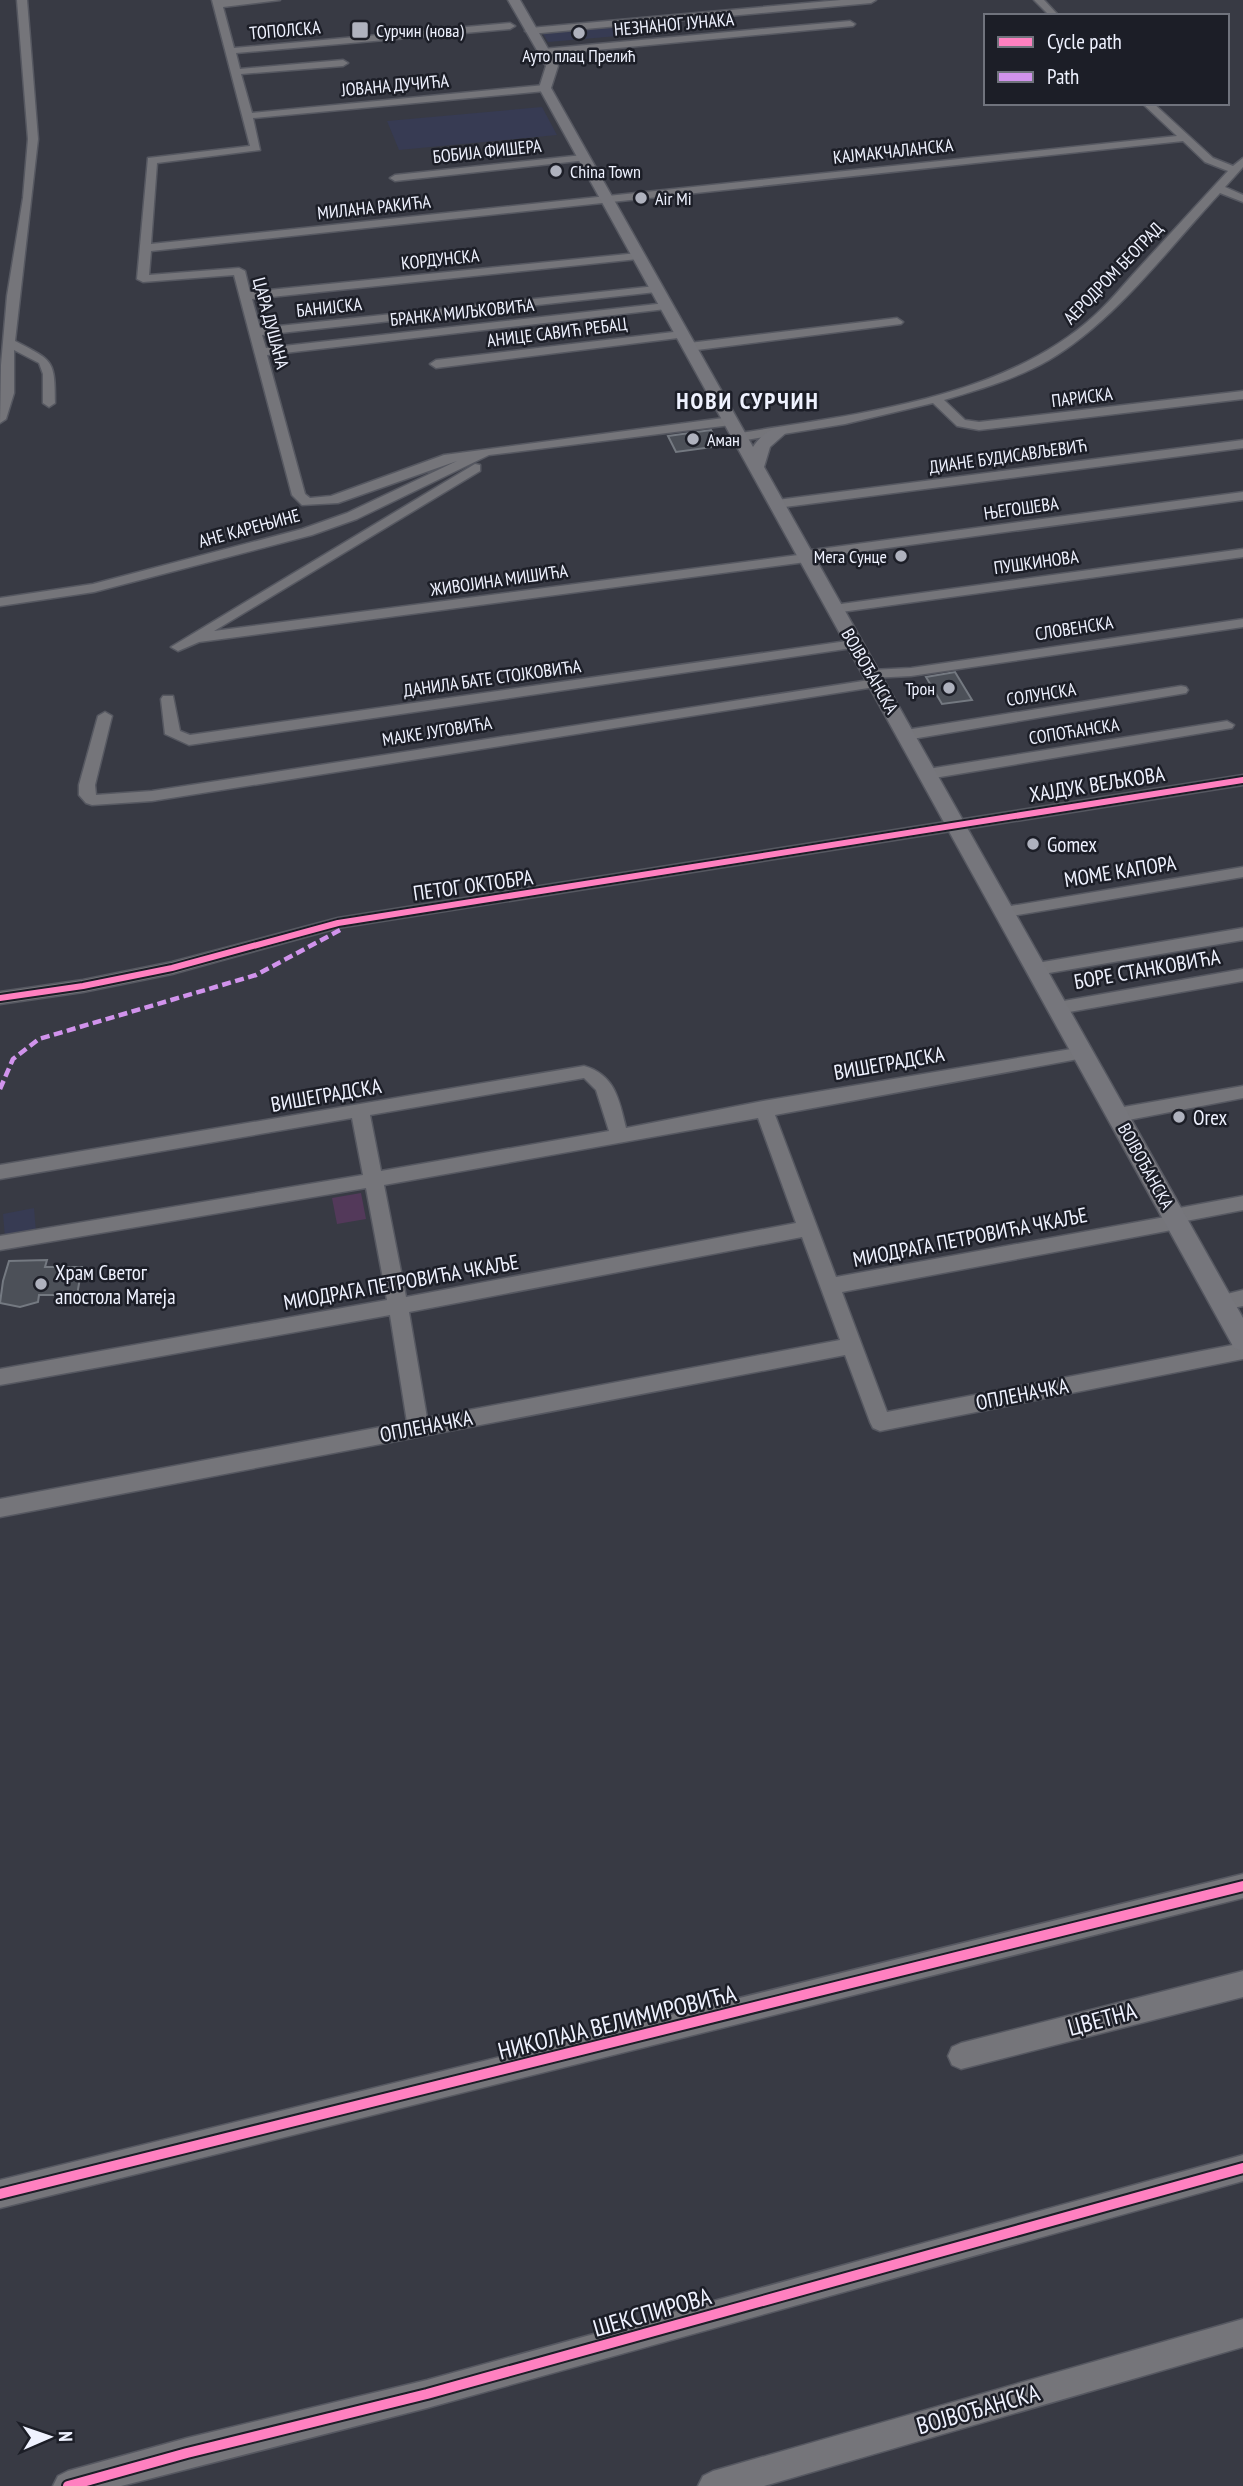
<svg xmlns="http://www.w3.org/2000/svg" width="1243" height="2486" font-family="'PT Sans Narrow',sans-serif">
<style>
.built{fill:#373b53}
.green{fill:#53395a}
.building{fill:#4c5058;stroke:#747981;stroke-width:2}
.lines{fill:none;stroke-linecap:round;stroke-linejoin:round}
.minor-casing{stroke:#565861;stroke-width:3}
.major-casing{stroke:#565861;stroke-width:3}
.minor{fill:#75757a;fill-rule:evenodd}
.major{fill:#76767c;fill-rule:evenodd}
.quiet{stroke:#d193ec;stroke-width:4.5;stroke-dasharray:9 4.5;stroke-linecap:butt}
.cycleway-far1-casing{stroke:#1c1e27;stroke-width:10}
.cycleway-casing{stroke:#1c1e27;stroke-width:14}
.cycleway-far1{stroke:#ff80c0;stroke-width:6}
.cycleway{stroke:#ff80c0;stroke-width:10}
.poi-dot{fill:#afb2be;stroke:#1c1e27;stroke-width:2.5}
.labels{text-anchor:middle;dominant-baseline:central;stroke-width:5;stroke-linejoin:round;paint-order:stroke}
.far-street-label{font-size:18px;fill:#eff2ff;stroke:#1c1e27}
.far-poi-label{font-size:18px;fill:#eff2ff;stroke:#1c1e27;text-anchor:start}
.street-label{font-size:21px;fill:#eff2ff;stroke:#1c1e27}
.poi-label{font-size:21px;fill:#eff2ff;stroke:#1c1e27;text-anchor:start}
.far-district-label{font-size:23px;font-weight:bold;letter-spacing:2px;fill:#eff2ff;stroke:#1c1e27}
.near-street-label{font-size:24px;fill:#eff2ff;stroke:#1c1e27}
</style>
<rect width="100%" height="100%" fill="#383a44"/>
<g class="built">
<path d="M610 24 618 36 548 42 541 31Z"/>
<path d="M542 107 557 135 399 150 387 121Z"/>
<path d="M34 1208 36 1232 5 1238 3 1214Z"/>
</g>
<path class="green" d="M361 1193 366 1219 337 1224 332 1198Z"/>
<g class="building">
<path d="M711 430 720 446 676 452 668 436Z"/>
<path d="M955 672 972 700 942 704 926 677Z"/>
<path d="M47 1260 45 1267H82L77 1295H39L38 1302 20 1307 0 1303 3 1281 9 1261Z"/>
</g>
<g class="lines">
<defs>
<g id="minor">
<path d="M17 0H27L38 139 15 341C53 361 55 359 55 403L49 407 43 403V374L39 363 14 350V393L6 419 0 423 1 365 7 296 23 198 28 139Z"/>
<path d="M212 0H280L223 7 234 48 510 23 515 26 510 29 236 53 240 69 343 60 348 63 343 66 241 74 252 113 545 85 550 88 545 91 253 118 260 150 157 163 151 244 1177 136 1142 103H1153L1213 158 1233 166 1243 158V167L1225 187 1243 195V202L1220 193C1168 249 1115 321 1049 360 1016 379 980 389 944 400L965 420 979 422 1243 391V399L979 430 957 426 933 403 845 424 740 441 734 437 740 433C857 414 1003 399 1094 316 1110 302 1124 284 1138 269 1168 236 1198 204 1228 171L1205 162 1183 141 151 251 149 275 239 268 245 271 250 292 638 253 644 256 638 259 252 299 260 328 656 286 662 289 656 292 262 335 266 348 666 303 672 306 666 309 267 355 305 494 310 498 331 496 444 455 731 417 737 421 731 425 489 455 357 519 312 535 94 592 0 606V598L93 584 302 529 347 513 457 461 338 503 302 505 292 495 234 275 143 282 137 279 148 158 250 146Z"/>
<path d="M841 0H876L871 3 530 34 525 31 530 28Z"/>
<path d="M1034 0H1044L1059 16H1050Z"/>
<path d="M850 21 855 24 853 26 543 55 538 52 543 49Z"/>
<path d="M583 155 587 156V160L395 181 390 178 395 175Z"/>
<path d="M897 318 903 322 901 324 689 351 683 347 689 343Z"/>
<path d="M682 331 688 335 686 337 436 368 430 364 436 360Z"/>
<path d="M1243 440V448L777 508 770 504 777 500Z"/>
<path d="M475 464 480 465V471L214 631 798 555 805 551 1243 492V500L813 558 806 562 199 642 178 651 171 647Z"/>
<path d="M1243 549V557L834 613 827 609 834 605Z"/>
<path d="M1243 619V627L911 676 871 678 864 674 871 670 911 668Z"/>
<path d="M854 640 859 641V647L189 745 165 734 161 699 163 696H173L180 731 190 735Z"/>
<path d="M876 679 883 683 881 686 152 801 92 805 86 803 79 795V785L98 716 105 712 112 716 95 785 96 795 152 791Z"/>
<path d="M1181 686 1186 687 1188 690 1186 693 906 740 898 735 906 730Z"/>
<path d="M1227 721 1234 725 1232 728 928 779 920 774 928 769Z"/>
<path d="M1243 775V785L338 928 172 974 83 992 0 1004V992L83 980 172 962 338 918Z"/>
<path d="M1243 867V877L1005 917 997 912 1005 907Z"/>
<path d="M1243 928V940L1037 975 1029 969 1037 963Z"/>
<path d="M1243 969V981L1058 1014 1049 1008 1058 1002Z"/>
<path d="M1083 1047 1089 1049 1092 1053 1089 1057 775 1115 836 1277 1165 1217 1167 1211 1174 1209 1243 1196V1210L1186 1221 1184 1227 1177 1229 842 1292 887 1412 1243 1343V1359L880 1431 873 1428 870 1422 845 1355 0 1517V1499L407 1422 390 1315 0 1385V1369L387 1300 366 1188 0 1250V1236L363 1175 352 1118 0 1179V1165L584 1066C615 1075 619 1099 626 1128L763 1101ZM584 1078 596 1090 609 1131 381 1171 370 1115ZM758 1118 796 1223 406 1297 384 1185ZM802 1237 840 1340 427 1418 409 1312Z"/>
<path d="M1243 1086V1098L1118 1122 1112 1120 1109 1115 1112 1110 1118 1108Z"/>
<path d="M1243 1290V1306L1222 1310 1215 1307 1212 1302 1215 1297Z"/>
<path d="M1243 1874V1898L0 2208V2180Z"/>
<path d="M1243 1971V1997L961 2069 952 2065 948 2056 952 2047 961 2043Z"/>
<path d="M1243 2155V2181L427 2408 121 2486H53L58 2476 68 2471 187 2438 427 2380Z"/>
<path d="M1243 2319V2347L764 2486H698L703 2476 713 2471Z"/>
</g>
<path id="major" d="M508 0H520L558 66 551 88 753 447C759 437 773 425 786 428L788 431 770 447 764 467 1243 1318V1351L1234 1348 539 88 546 66Z"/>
</defs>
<use href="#minor" class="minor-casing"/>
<use href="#major" class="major-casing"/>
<use href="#minor" class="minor"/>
<use href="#major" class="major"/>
<path class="quiet" d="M0 1089 13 1059 39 1039 256 975 342 929"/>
<defs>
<path id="cycleway-far1" d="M0 998 83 986 172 968 338 923 1243 780"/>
<g id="cycleway">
<path d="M0 2194 1243 1886"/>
<path d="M68 2486 187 2453 427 2394 1243 2168"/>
</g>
</defs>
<use href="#cycleway-far1" class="cycleway-far1-casing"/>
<use href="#cycleway" class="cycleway-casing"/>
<use href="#cycleway-far1" class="cycleway-far1"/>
<use href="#cycleway" class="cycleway"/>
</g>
<g class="poi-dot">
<rect x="351" y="21" width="18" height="18" rx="3.5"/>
<circle cx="579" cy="33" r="7"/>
<circle cx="556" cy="171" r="7"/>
<circle cx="641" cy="198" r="7"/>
<circle cx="693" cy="439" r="7"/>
<circle cx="901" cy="556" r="7"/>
<circle cx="949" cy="688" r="7"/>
<circle cx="1033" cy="844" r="7"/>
<circle cx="1179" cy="1117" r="7"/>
<circle cx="41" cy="1284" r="7"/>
</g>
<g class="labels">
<g class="far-street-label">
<text transform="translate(674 24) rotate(-5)">НЕЗНАНОГ ЈУНАКА</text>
<text transform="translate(285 30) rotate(-5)">ТОПОЛСКА</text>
<text transform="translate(395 85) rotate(-5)">ЈОВАНА ДУЧИЋА</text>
<text transform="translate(487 151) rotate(-6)">БОБИЈА ФИШЕРА</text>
<text transform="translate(893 151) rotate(-6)">КАЈМАКЧАЛАНСКА</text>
<text transform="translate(374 207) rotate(-6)">МИЛАНА РАКИЋА</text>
<text transform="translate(440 259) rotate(-6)">КОРДУНСКА</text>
<text transform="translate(1113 273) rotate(-46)">АЕРОДРОМ БЕОГРАД</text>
<text transform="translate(329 307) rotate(-6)">БАНИЈСКА</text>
<text transform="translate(462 312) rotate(-6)">БРАНКА МИЉКОВИЋА</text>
<text transform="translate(271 323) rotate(75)">ЦАРА ДУШАНА</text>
<text transform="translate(557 332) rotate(-7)">АНИЦЕ САВИЋ РЕБАЦ</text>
<text transform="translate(1082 397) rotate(-7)">ПАРИСКА</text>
<text transform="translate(1008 456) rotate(-8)">ДИАНЕ БУДИСАВЉЕВИЋ</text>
<text transform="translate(1021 508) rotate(-8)">ЊЕГОШЕВА</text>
<text transform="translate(249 528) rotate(-15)">АНЕ КАРЕЊИНЕ</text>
<text transform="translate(1036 562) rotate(-8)">ПУШКИНОВА</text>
<text transform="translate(499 580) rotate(-8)">ЖИВОЈИНА МИШИЋА</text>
<text transform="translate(1074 628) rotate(-9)">СЛОВЕНСКА</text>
<text transform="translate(870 671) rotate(60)">ВОЈВОЂАНСКА</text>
<text transform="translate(492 678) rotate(-8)">ДАНИЛА БАТЕ СТОЈКОВИЋА</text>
<text transform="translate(1041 694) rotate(-9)">СОЛУНСКА</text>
<text transform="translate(437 731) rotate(-9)">МАЈКЕ ЈУГОВИЋА</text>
<text transform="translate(1074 731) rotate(-9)">СОПОЋАНСКА</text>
<text transform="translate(1146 1166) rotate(61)">ВОЈВОЂАНСКА</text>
</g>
<g class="far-poi-label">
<text x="376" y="30">Сурчин (нова)</text>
<text x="579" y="55" text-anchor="middle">Ауто плац Прелић</text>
<text x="570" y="171">China Town</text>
<text x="655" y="198">Air Mi</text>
<text x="707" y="439">Аман</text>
<text x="887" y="556" text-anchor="end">Мега Сунце</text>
<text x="935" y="688" text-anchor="end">Трон</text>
</g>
<g class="street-label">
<text transform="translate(1097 784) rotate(-9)">ХАЈДУК ВЕЉКОВА</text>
<text transform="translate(1120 871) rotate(-9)">МОМЕ КАПОРА</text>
<text transform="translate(473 885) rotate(-8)">ПЕТОГ ОКТОБРА</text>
<text transform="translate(1147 969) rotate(-10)">БОРЕ СТАНКОВИЋА</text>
<text transform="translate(889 1063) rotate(-10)">ВИШЕГРАДСКА</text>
<text transform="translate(326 1095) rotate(-10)">ВИШЕГРАДСКА</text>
<text transform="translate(970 1237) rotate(-11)">МИОДРАГА ПЕТРОВИЋА ЧКАЉЕ</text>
<text transform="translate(401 1282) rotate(-10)">МИОДРАГА ПЕТРОВИЋА ЧКАЉЕ</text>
<text transform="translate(1022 1394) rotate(-11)">ОПЛЕНАЧКА</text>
<text transform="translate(426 1426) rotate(-11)">ОПЛЕНАЧКА</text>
</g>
<g class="poi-label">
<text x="1047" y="844">Gomex</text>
<text x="1193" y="1117">Orex</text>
<text x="55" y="1272">Храм Светог<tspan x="55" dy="24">апостола Матеја</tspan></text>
</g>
<g class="far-district-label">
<text x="748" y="400">НОВИ СУРЧИН</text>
</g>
<g class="near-street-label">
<text transform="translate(1102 2019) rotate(-15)">ЦВЕТНА</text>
<text transform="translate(617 2022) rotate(-14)">НИКОЛАЈА ВЕЛИМИРОВИЋА</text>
<text transform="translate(652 2312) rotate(-16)">ШЕКСПИРОВА</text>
<text transform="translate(978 2409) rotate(-16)">ВОЈВОЂАНСКА</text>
</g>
</g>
<rect x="984" y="14" width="245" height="91" fill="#1c1e27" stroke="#70737d" stroke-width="2"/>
<rect x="998" y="37" width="35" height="10" fill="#ff80c0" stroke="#70737d" stroke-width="2"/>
<text x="1047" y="49" font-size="21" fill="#eff2ff">Cycle path</text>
<rect x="998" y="72" width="35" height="10" fill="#d193ec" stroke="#70737d" stroke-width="2"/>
<text x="1047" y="84" font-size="21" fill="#eff2ff">Path</text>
<g transform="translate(49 2437) rotate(88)" stroke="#1c1e27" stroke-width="5" paint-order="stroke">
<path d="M0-5L12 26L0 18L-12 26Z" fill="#eff2ff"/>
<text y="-10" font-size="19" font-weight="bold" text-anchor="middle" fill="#eff2ff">N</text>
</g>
</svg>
